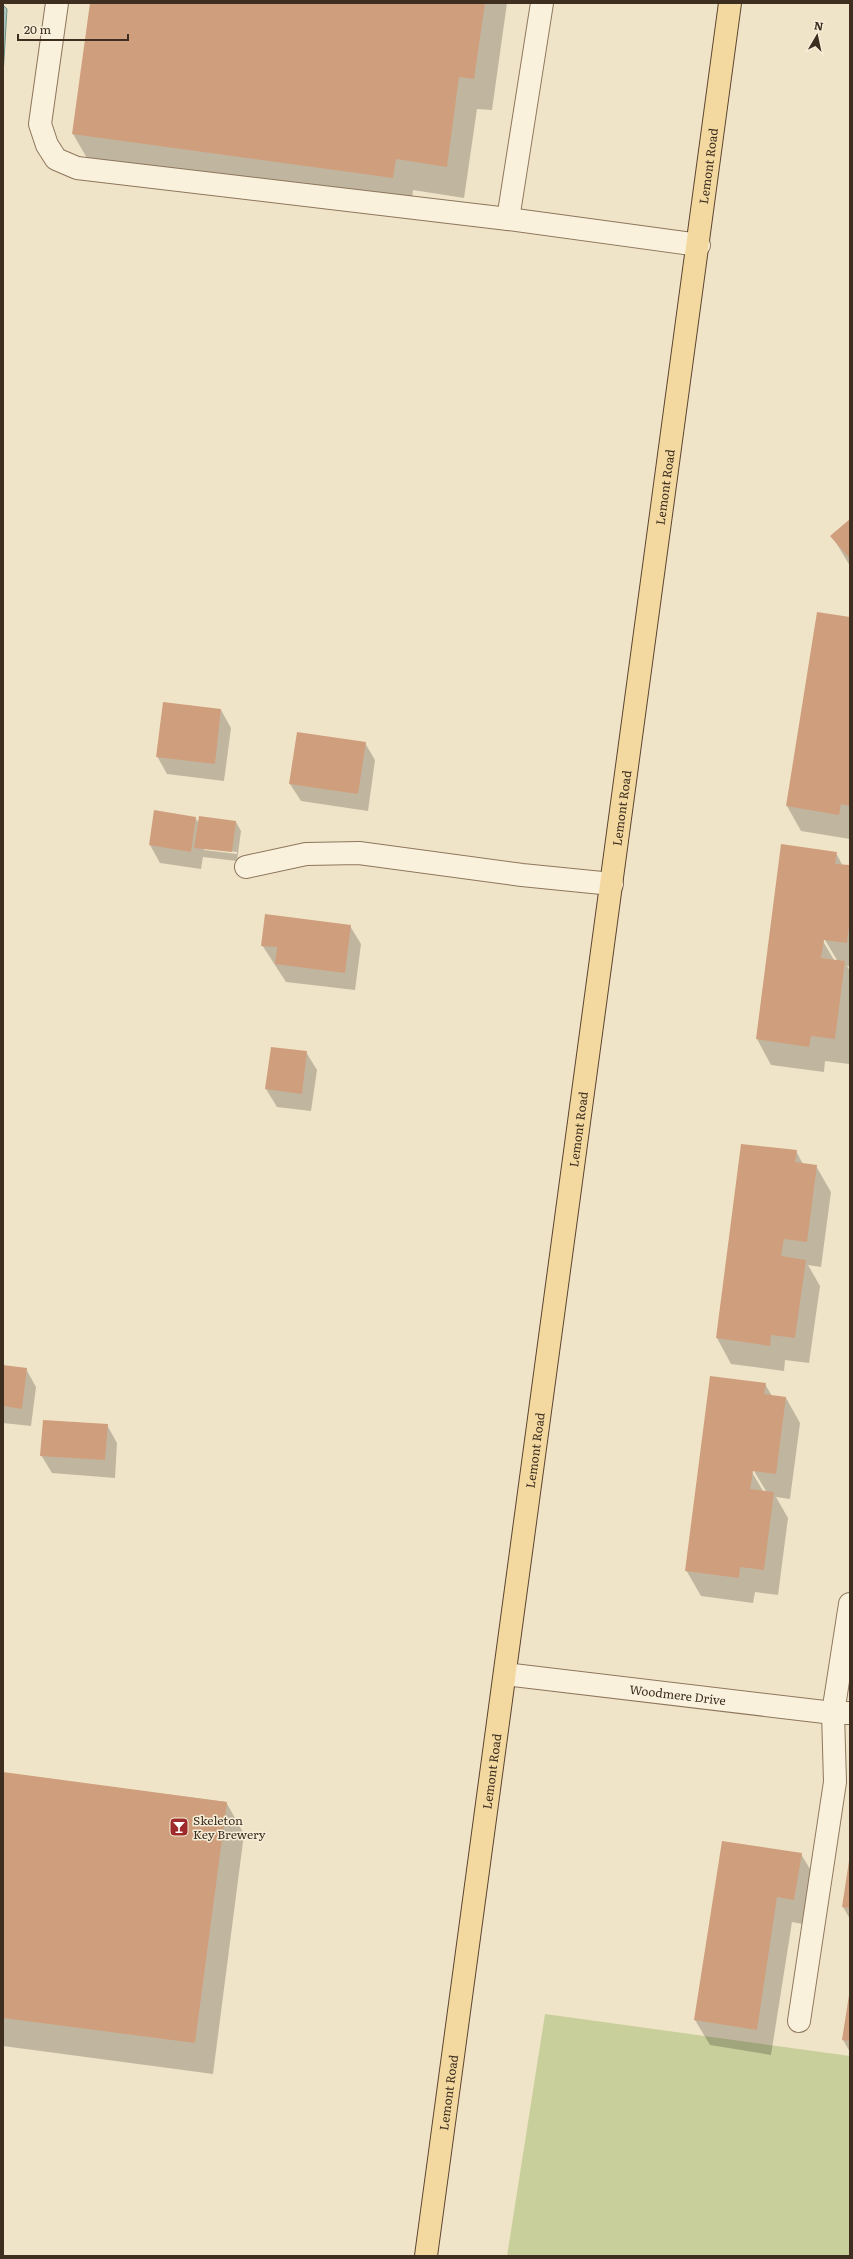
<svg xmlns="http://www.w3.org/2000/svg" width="853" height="2259" font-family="Literata,serif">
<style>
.green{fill:#c9cf9b}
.water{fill:#a9c4bc;stroke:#6f938a}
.shadow{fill:#0003;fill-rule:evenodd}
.building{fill:#cf9f7d}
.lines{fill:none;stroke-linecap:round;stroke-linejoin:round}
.minor-casing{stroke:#8d765c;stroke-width:24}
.major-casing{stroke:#5b4430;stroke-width:24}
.minor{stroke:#faf1dc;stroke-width:22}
.major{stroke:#f3d9a0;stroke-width:22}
.labels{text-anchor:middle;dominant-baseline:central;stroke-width:3;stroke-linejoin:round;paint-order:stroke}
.street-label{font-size:12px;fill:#3d2e20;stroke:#f7eed8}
.poi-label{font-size:12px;fill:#3d2e20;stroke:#f7eed8;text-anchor:start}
</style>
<rect width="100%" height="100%" fill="#f0e4c8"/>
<path class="green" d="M545 2014 850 2056V2256H507Z"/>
<path class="water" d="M3 5 7 9 3 76Z"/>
<g class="shadow">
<path d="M91 3H507L492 110 477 109 464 198 413 190 411 210 91 165 73 134Z"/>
<path d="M850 520V566L832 536Z"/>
<path d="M850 618V839L801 831 787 806Z"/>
<path d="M221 710 231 728 224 781 167 774 157 756Z"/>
<path d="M365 743 375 760 368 811 301 801 290 784Z"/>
<path d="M195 818 199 823 236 822 241 831 237 861 203 857 201 869 160 863 150 845ZM204 848 237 852V854L204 850Z"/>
<path d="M782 846 836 853 843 866H850V966H847L850 971V1058L849 1064 825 1061 824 1072 771 1065 757 1039ZM822 935 837 960H834L820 936Z"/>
<path d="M350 926 361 944 355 990 286 982 262 945Z"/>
<path d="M306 1052 317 1070 311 1111 277 1107 266 1089Z"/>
<path d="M742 1145 796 1151 803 1164 816 1166 831 1192 821 1267 808 1265 820 1286 809 1363 785 1360 784 1371 731 1364 717 1338Z"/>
<path d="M3 1366 26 1369 36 1387 31 1426 3 1423Z"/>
<path d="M765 1384 772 1396 786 1398 800 1423 790 1499 776 1497 788 1518 778 1595 755 1592 753 1603 701 1596 686 1570ZM751 1466 766 1491H763L749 1467Z"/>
<path d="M107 1425 117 1443 115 1478 52 1473 41 1455Z"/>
<path d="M3 1773 226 1802 244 1834 213 2074 3 2046Z"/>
<path d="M801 1854 816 1879 808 1925 792 1922 771 2055 710 2045 695 2020Z"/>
<path d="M850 1862V1919L843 1907Z"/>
<path d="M850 1996V2052L843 2040Z"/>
</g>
<g class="building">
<path d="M90 3H485L474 79 459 77 447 167 396 159 393 178 72 134Z"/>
<path d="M850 519V559L830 536Z"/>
<path d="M817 612 850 617V806L841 804 839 815 786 806Z"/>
<path d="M163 702 221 709 215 764 156 757Z"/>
<path d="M297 732 366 742 358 794 289 784Z"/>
<path d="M154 810 196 817 191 852 149 845Z"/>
<path d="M199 816 236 821 232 852 194 848Z"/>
<path d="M781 844 837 852 835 864 850 865V916L847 943 824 940 821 958 845 961 835 1039 811 1036 809 1047 756 1039Z"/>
<path d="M265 914 351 925 345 973 275 964 277 947 261 946Z"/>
<path d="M271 1047 307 1051 302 1094 265 1089Z"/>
<path d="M741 1144 797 1150 795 1162 817 1165 807 1242 784 1239 781 1256 806 1260 795 1338 771 1335 770 1346 716 1338Z"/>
<path d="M3 1365 27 1368 22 1409 3 1406Z"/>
<path d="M710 1376 766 1383 764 1394 786 1397 776 1474 753 1471 750 1489 774 1492 764 1570 740 1567 739 1578 685 1571Z"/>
<path d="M43 1420 108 1424 105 1460 40 1456Z"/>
<path d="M3 1772 227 1802 195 2043 3 2018Z"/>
<path d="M722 1841 802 1853 794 1900 777 1897 757 2030 694 2020Z"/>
<path d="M849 1861H850V1908L842 1907Z"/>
<path d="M849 1995H850V2041L842 2040Z"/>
</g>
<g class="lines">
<defs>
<g id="minor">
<path d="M57 3 40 124 47 145 56 159 77 168 508 219 699 245"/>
<path d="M508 219 542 3"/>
<path d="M246 867 306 854 359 853 522 875 612 884"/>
<path id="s1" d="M505 1674 833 1713H850"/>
<path d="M799 2021 835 1782 833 1713 850 1604"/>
</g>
<g id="major">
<path id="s2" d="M426 2256 730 3"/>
</g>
</defs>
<use href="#minor" class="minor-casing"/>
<use href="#major" class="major-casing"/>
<use href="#minor" class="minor"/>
<use href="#major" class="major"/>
</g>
<defs>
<symbol id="bar-square" viewBox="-11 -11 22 22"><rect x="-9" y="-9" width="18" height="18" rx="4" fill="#9e2a2b" stroke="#f7eed8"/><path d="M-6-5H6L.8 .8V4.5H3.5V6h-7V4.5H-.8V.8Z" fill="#fff"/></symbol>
</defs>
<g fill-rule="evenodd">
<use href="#bar-square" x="168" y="1816" width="22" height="22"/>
</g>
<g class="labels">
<g class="street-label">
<text stroke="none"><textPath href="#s2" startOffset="2109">Lemont Road</textPath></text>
<text stroke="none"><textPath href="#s2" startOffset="1785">Lemont Road</textPath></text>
<text stroke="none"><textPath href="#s2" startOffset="1461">Lemont Road</textPath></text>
<text stroke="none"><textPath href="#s2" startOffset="1137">Lemont Road</textPath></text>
<text stroke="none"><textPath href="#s2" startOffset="813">Lemont Road</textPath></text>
<text stroke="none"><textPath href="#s1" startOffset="174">Woodmere Drive</textPath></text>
<text stroke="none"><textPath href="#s2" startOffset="489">Lemont Road</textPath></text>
<text stroke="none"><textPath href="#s2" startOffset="165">Lemont Road</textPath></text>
</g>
<g class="poi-label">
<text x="193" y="1820">Skeleton<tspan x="193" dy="14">Key Brewery</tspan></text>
</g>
</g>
<rect width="853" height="2259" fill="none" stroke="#3d2e20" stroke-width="8"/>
<g transform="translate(817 36) rotate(9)" stroke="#f7eed8" stroke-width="3" paint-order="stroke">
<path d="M0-3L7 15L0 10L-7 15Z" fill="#3d2e20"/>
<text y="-6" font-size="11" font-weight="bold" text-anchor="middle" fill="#3d2e20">N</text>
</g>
<path d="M18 34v6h110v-6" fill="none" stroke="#3d2e20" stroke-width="2"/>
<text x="24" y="34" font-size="12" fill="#3d2e20" stroke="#f7eed8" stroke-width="3" paint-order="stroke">20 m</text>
</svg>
